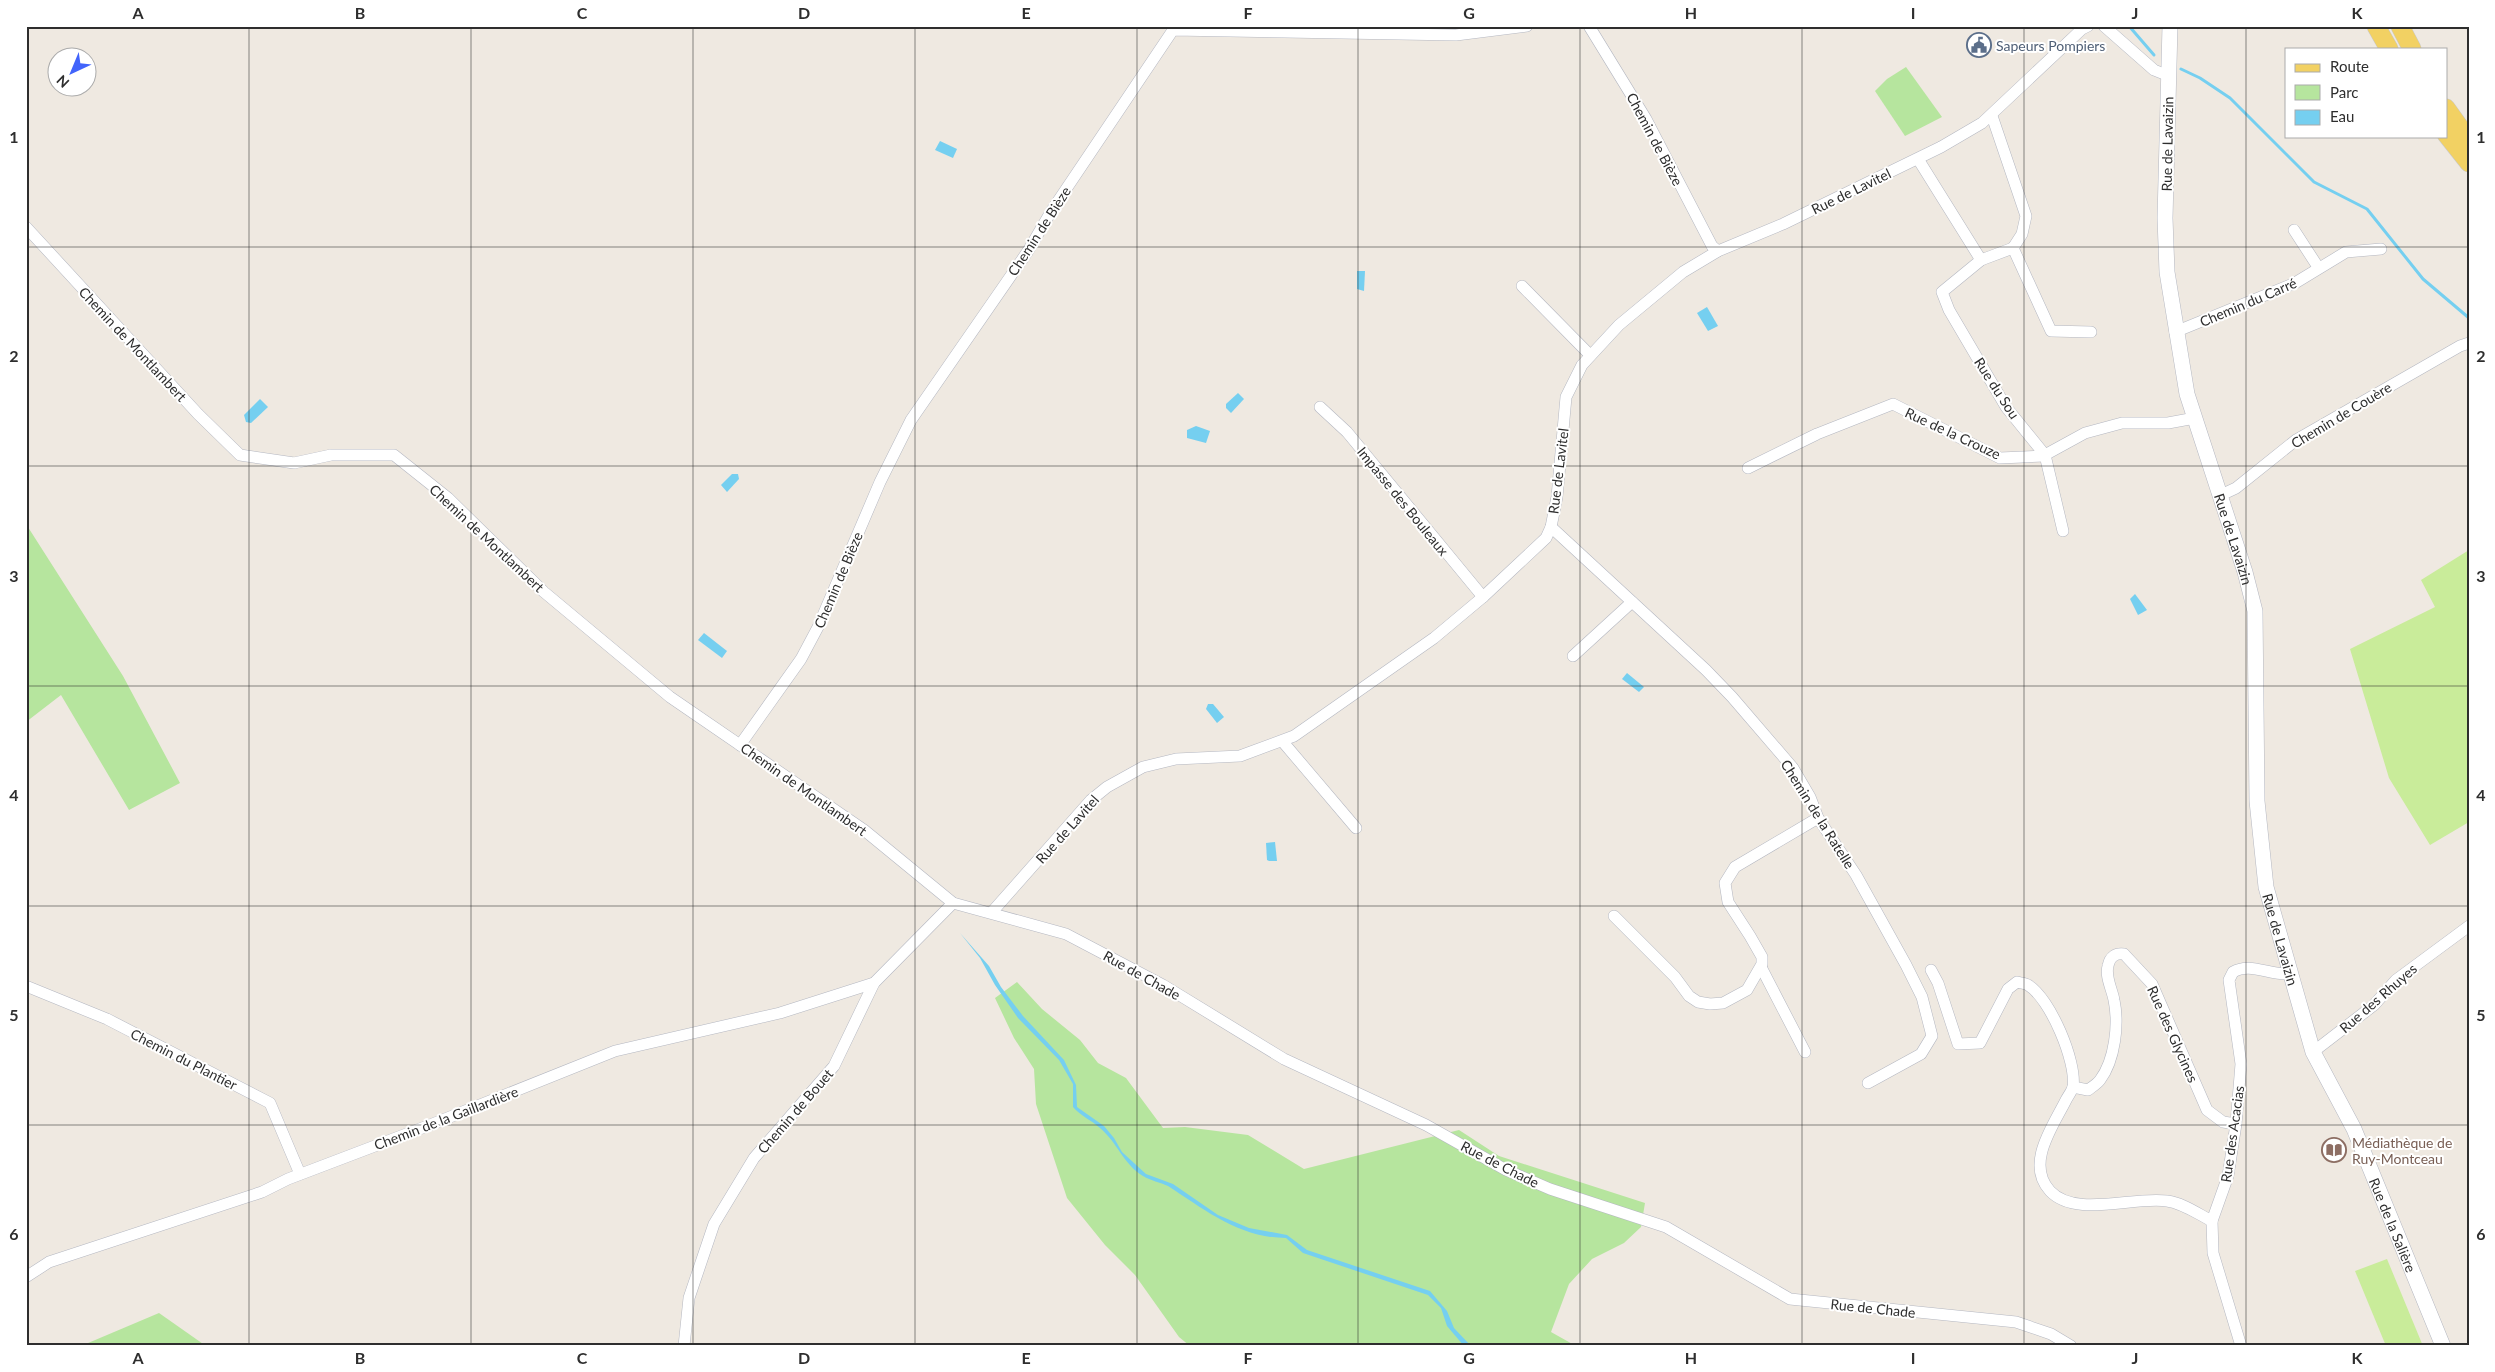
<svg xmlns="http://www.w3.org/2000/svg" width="2495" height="1372" font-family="Lato,sans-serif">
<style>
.green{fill:#b6e59e}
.pitch{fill:#c9ec9a}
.water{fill:#75cff0}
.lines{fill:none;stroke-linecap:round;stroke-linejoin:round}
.stream{stroke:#75cff0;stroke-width:3}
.street-casing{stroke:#b4b7c1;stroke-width:12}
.secondary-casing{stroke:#b4b7c1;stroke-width:16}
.primary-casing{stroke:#c9c9c9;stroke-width:19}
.street{stroke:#fff;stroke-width:11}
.secondary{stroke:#fff;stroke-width:15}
.primary{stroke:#f2d163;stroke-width:18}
.grid{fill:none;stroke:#2e2e2e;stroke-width:1;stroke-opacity:0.55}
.labels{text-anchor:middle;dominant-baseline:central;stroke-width:4;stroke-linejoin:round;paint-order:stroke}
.service-label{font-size:14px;fill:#4e5e75;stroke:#fff;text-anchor:start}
.street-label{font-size:14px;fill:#2e2e2e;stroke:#fff}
.education-label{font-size:14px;fill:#785e54;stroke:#fff;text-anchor:start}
.neatline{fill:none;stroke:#2e2e2e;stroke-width:2}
.grid-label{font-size:16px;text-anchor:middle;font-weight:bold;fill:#2e2e2e}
</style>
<rect width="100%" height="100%" fill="#efe9e1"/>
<g class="green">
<path d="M1906 67 1942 117 1905 136 1875 91 1887 79Z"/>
<path d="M26 524 123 676 180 783 129 810 61 695 26 722Z"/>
<path d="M1017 982 1042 1009 1080 1040 1098 1063 1126 1078 1163 1128 1185 1127 1248 1135 1304 1169 1459 1130 1499 1156 1645 1203 1641 1227 1624 1243 1592 1259 1569 1284 1551 1332 1576 1346H1190L1179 1337 1135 1275 1105 1245 1067 1198 1036 1104 1034 1069 1014 1038 995 998Z"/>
<path d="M159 1313 206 1346H81Z"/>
</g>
<g class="pitch">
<path d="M2469 550V822L2430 845 2389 778 2350 649 2435 607 2421 580Z"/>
<path d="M2387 1259 2423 1346H2386L2355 1271Z"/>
</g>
<g class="water">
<path d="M940 141 957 149 953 158 935 150Z"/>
<path d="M1357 271H1365L1364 291 1357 289Z"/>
<path d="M1707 307 1718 326 1708 331 1697 313Z"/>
<path d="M1238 393 1244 399 1231 413 1226 408V404Z"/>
<path d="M260 399 268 407 251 423 246 422 244 415Z"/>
<path d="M1196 426 1210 431 1206 443 1187 438V430Z"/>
<path d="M732 474H738L739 479 727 492 721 485Z"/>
<path d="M2135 594 2147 610 2138 615 2130 599Z"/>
<path d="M704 633 727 651 722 658 698 640Z"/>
<path d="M1627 673 1644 687 1639 692 1622 679Z"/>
<path d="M1208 704H1213L1224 717 1217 723 1206 709Z"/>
<path d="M1275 842 1277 861H1269L1267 860 1266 843Z"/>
<path d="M960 933 989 966 1001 987 1023 1016 1064 1060 1076 1085 1077 1107 1104 1126 1114 1138 1122 1152 1146 1174 1173 1184 1218 1215 1249 1228 1287 1235 1307 1250 1430 1291 1447 1311 1454 1328 1471 1346H1464L1447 1326 1441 1308 1428 1295 1303 1253 1286 1238C1240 1238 1205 1210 1168 1186 1160 1182 1151 1181 1143 1176 1124 1165 1117 1142 1100 1128 1091 1120 1081 1116 1073 1107V1084L1059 1060 1018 1018 995 985 980 958Z"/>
</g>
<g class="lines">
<g class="stream">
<path d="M2129 26 2154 55"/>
<path d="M2181 69 2200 78 2230 98 2314 182 2367 209 2423 279 2469 318"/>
</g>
<defs>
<g id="street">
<path d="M1589 26 1646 119 1712 246 1718 251"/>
<path d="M2104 26 2154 70 2169 76"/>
<path d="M1992 116 2026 216 2022 234 2013 248 2051 331 2091 332"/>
<path d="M1918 159 1981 260 2013 248"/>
<path d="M26 227 198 414 240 455 294 463 331 455H394L448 498 544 592 670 697 864 830 953 903 1066 934 1163 985 1284 1059 1426 1125 1506 1170 1550 1189 1666 1227 1790 1299 2016 1322 2051 1334 2071 1346"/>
<path d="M2294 230 2318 267"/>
<path d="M1981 260 1942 292 1949 310 2006 407 2045 455 2063 531"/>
<path d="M1522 286 1590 355"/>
<path d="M2175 332 2295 283 2346 252 2381 249"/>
<path d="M1320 407 1347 432 1483 597"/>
<path d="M1748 468 1817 434 1893 404 2000 458 2043 456 2085 433 2122 423H2168L2195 418"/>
<path d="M2219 496 2236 488 2296 440 2460 346 2469 343"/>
<path d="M1551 527 1706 670 1732 697 1793 768 1810 797 1818 818 1856 875 1906 965 1922 997 1932 1036 1921 1054 1868 1083"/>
<path d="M1573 656 1632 602"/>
<path d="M1283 742 1356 828"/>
<path d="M740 745 801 659 818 627 880 482 911 420 1028 251 1052 210 1173 30 1456 35 1527 26"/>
<path d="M992 912 1091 800 1107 787 1143 767 1176 759 1240 756 1294 736 1434 638 1483 597 1546 538 1551 527 1557 497 1566 397 1582 365 1619 325 1683 272 1718 251 1783 224 1941 147 1982 123 2082 29 2088 26"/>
<path d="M1614 916 1675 977 1689 996 1698 1002 1710 1004 1723 1003 1747 990 1762 964V957L1750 936 1728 902 1725 883 1735 867 1818 818"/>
<path d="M1761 967 1805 1052"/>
<path d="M1931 970 1938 983 1958 1044 1980 1043 2008 989 2017 982C2020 983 2025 983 2028 985 2050 998 2077 1062 2073 1087 2072 1091 2068 1096 2066 1100 2053 1126 2025 1164 2050 1191 2075 1218 2133 1196 2167 1201 2183 1203 2198 1214 2212 1221L2228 1176 2236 1124 2241 1064 2229 980 2233 972C2250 962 2268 975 2289 974"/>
<path d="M26 986 107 1019 270 1103 300 1174"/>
<path d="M2313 1052 2374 1005 2396 980 2469 926"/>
<path d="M2073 1087 2088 1090C2092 1087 2097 1084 2100 1080 2115 1060 2119 1024 2114 1000 2112 989 2105 977 2108 966 2110 956 2116 953 2124 954L2152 984 2207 1110 2223 1122 2236 1124"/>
<path d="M2212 1221 2213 1253 2241 1346"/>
<path d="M26 1277 49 1262 262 1192 288 1179 430 1125 615 1051 780 1013 874 983"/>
<path d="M684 1346 689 1298 714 1224 754 1158 834 1066 874 983 953 903"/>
</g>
<g id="secondary">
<path id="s1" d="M2170 26 2165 218 2167 272 2187 394 2245 572 2255 611 2257 801 2266 887 2313 1052 2354 1129 2443 1346"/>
</g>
<g id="primary">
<path d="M2376 26 2389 49"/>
<path d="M2400 26 2412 49"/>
<path d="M2446 108 2469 140"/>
<path d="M2446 134 2469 163"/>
</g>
</defs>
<use href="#street" class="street-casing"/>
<use href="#secondary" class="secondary-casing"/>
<use href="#primary" class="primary-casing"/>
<use href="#street" class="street"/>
<use href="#secondary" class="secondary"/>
<use href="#primary" class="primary"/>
</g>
<path class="grid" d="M249 26V1346M471 26V1346M693 26V1346M915 26V1346M1137 26V1346M1358 26V1346M1580 26V1346M1802 26V1346M2024 26V1346M2246 26V1346M26 247H2469M26 466H2469M26 686H2469M26 906H2469M26 1125H2469"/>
<defs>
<symbol id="civic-ring" viewBox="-11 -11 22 22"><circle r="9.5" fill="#fff" stroke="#5c6f8a" stroke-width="1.5"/><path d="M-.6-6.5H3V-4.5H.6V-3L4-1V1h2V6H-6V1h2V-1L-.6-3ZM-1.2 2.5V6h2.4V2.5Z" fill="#5c6f8a"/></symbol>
<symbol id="library-ring" viewBox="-11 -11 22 22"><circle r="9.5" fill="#fff" stroke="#8d6e63" stroke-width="1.5"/><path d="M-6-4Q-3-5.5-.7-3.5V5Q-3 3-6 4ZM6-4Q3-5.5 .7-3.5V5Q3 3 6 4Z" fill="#8d6e63"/></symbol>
</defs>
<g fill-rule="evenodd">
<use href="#civic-ring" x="1965" y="31" width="28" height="28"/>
<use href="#library-ring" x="2320" y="1136" width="28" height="28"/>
</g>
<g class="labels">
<g class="service-label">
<text x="1996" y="45">Sapeurs Pompiers</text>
</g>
<g class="street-label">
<text transform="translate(1655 139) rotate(62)">Chemin de Bièze</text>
<text transform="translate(2167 144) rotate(-89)">Rue de Lavaizin</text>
<text transform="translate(1851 191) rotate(-26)">Rue de Lavitel</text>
<text transform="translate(1039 231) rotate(-57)">Chemin de Bièze</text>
<text transform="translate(2248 302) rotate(-23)">Chemin du Carré</text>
<text transform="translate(133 344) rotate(47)">Chemin de Montlambert</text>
<text transform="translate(1997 388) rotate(57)">Rue du Sou</text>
<text transform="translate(2341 415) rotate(-31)">Chemin de Couère</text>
<text transform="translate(1953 433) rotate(25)">Rue de la Crouze</text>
<text transform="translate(1558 471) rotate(-83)">Rue de Lavitel</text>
<text transform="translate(1403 501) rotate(51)">Impasse des Bouleaux</text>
<text transform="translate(487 538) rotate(43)">Chemin de Montlambert</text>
<text stroke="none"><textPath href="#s1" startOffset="522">Rue de Lavaizin</textPath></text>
<text transform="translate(838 580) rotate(-67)">Chemin de Bièze</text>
<text transform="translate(804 789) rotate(35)">Chemin de Montlambert</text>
<text transform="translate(1818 814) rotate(58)">Chemin de la Ratelle</text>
<text transform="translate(1067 829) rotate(-48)">Rue de Lavitel</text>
<text stroke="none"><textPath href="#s1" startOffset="928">Rue de Lavaizin</textPath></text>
<text transform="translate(1142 975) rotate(29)">Rue de Chade</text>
<text transform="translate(2378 998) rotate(-41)">Rue des Rhuyes</text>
<text transform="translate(2173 1034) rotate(66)">Rue des Glycines</text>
<text transform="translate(184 1059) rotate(27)">Chemin du Plantier</text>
<text transform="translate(795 1111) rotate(-49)">Chemin de Bouet</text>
<text transform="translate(446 1118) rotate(-21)">Chemin de la Gaillardière</text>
<text transform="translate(2232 1134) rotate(-82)">Rue des Acacias</text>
<text transform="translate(1500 1164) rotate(27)">Rue de Chade</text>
<text stroke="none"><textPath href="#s1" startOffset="1236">Rue de la Salière</textPath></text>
<text transform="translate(1873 1308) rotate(6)">Rue de Chade</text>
</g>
<g class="education-label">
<text x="2352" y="1142">Médiathèque de<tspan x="2352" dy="16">Ruy-Montceau</tspan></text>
</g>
</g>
<rect width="2495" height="1372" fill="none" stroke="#ffffff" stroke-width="55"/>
<rect x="2285" y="48" width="162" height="90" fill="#ffffff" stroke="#ababab"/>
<rect x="2295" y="64" width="25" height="8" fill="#f2d163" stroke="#ababab"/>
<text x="2330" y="72" font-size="15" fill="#2e2e2e">Route</text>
<rect x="2295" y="85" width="25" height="15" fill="#b6e59e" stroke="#ababab"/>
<text x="2330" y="98" font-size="15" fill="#2e2e2e">Parc</text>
<rect x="2295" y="110" width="25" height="15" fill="#75cff0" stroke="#ababab"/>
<text x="2330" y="122" font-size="15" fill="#2e2e2e">Eau</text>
<g transform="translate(72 72) rotate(224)"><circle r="24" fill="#ffffff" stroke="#ababab"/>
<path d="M0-4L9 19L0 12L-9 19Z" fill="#4264fb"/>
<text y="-8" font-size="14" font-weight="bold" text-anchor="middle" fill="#2e2e2e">N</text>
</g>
<rect x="28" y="28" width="2440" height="1316" class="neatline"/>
<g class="grid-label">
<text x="138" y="19">A</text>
<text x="360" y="19">B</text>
<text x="582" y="19">C</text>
<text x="804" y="19">D</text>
<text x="1026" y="19">E</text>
<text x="1248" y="19">F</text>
<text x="1469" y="19">G</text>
<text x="1691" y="19">H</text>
<text x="1913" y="19">I</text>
<text x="2135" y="19">J</text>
<text x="2357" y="19">K</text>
<text x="14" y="143">1</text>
<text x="2481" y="143">1</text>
<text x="14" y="362">2</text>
<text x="2481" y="362">2</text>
<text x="14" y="582">3</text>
<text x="2481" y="582">3</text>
<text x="14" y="801">4</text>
<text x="2481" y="801">4</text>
<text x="14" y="1021">5</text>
<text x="2481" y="1021">5</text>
<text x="14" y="1240">6</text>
<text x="2481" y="1240">6</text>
<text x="138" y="1364">A</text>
<text x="360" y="1364">B</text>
<text x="582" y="1364">C</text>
<text x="804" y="1364">D</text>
<text x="1026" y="1364">E</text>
<text x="1248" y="1364">F</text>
<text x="1469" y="1364">G</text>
<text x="1691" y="1364">H</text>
<text x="1913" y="1364">I</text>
<text x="2135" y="1364">J</text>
<text x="2357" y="1364">K</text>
</g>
</svg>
